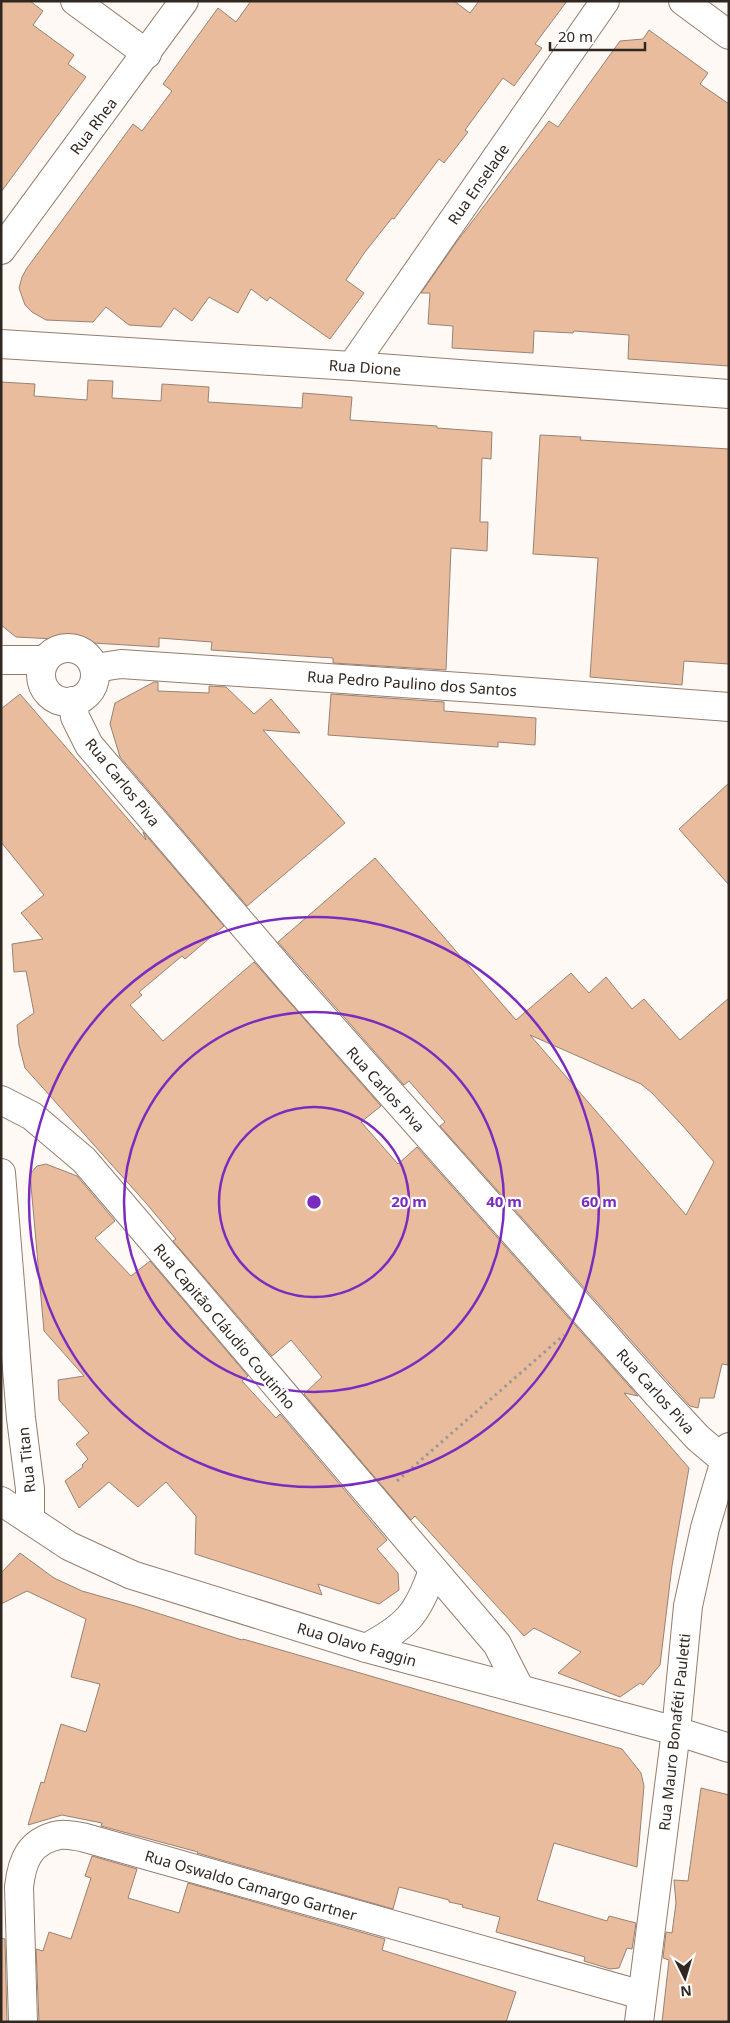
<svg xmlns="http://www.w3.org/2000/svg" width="730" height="2023" font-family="'Noto Sans',sans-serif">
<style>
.building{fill:#e8bc9d;stroke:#9a8272;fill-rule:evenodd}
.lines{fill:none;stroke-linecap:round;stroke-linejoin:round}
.minor-casing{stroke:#957d6d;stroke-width:30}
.path{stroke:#9d9791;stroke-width:3;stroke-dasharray:2.5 4;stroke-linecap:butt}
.minor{stroke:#fff;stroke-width:28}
.ring{fill:none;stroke:#7b2cbf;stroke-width:2.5}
.labels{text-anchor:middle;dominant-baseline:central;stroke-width:4.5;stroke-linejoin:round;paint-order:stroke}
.street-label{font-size:15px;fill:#302720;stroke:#fff}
.centre{fill:#7b2cbf;stroke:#fff;stroke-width:2.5}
.ring-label{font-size:15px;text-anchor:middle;font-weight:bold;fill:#7b2cbf;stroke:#fff;stroke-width:4.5;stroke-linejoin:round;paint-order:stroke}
</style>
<rect width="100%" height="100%" fill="#fef9f5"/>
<g class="building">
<path d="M1 1H30L43 11 33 25 74 55 68 64 86 77 1 192Z"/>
<path d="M251 1H454L470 13 479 1H567L535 44 542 48 514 86 503 78 465 130 468 132 444 163 439 159 394 219 392 218 365 252 346 280 364 293 330 339 270 297 267 301 251 289 238 313 209 297 192 321 174 308 161 327 129 325 106 307 93 322 46 320 32 312 25 305 19 288 22 277 27 268 133 124 142 131 172 91 163 84 218 8 236 22Z"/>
<path d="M649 30 708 73 700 84 729 104V366L628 359 629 335 574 331 573 333 534 331 533 353 452 348 453 326 428 324 430 293H421L455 244 549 121 558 127 620 41 643 39Z"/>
<path d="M88 380 113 381 112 398 161 401 162 384 209 387 208 402 302 408 303 393 352 397 350 420 437 426V428L492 432 491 459 482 458 480 522H488L487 551 451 548 446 670 333 663V658L211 650 212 642 159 638V647L60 641 55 639 16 637 1 625V382L35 384 34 396 87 400Z"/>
<path d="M540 435 581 437 580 440 729 449V664L684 661 682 685 590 677 598 558 533 554Z"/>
<path d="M154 682H158V691L209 693V686L226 687 254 714 271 699 300 733 263 730 345 823 247 906 120 757 110 724 115 703Z"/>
<path d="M20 694 146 840 143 832 224 926 185 959 182 956 139 992 142 995 130 1005 163 1041 254 962 381 1106 361 1122 398 1164 417 1147 638 1396 624 1393 689 1468 672 1566 660 1665 643 1685 640 1683 620 1697 558 1673 581 1652 534 1628 524 1636 415 1516 411 1520 304 1394 322 1377 291 1340 272 1356 173 1241 176 1239 146 1203 25 1068 19 1045 17 1025 34 1013 26 971 14 972 12 944 43 939 21 913 44 895 1 842V709Z"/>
<path d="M331 694 444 702V711L536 718 535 745 498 742V747L328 735Z"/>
<path d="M729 783V885L679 829Z"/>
<path d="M375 858 516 1020 571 973 589 993 606 977 632 1009 644 999 680 1040 729 998V1365L722 1364 714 1398H700L698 1408 690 1406 670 1384 440 1126 445 1122 409 1081 404 1085 278 942ZM530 1035 641 1084 652 1093 682 1125 714 1162 686 1215Z"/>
<path d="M46 1164 77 1176 115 1221 95 1238 131 1276 150 1261 248 1376 242 1381 276 1418 280 1414 387 1540 377 1549 398 1573 399 1590 379 1604 318 1584 322 1595 195 1554 196 1516 166 1482 138 1507 109 1482 79 1508 65 1481 83 1467 82 1465 88 1459 76 1444 89 1433 59 1400 58 1380 84 1376 44 1331 30 1174 37 1166Z"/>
<path d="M20 1553 54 1578 82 1591 135 1606 242 1640 243 1639 622 1749 641 1773 644 1786 637 1867 554 1843 537 1900 607 1921 609 1916 636 1923 632 1949 627 1948 619 1968 610 1969 584 1961 585 1957 496 1932 500 1917 462 1907 463 1905 449 1902V1900L399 1887 393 1909 197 1853 198 1852 101 1826 102 1823 62 1815 28 1825 41 1782 44 1783 61 1724 86 1732 100 1684 71 1677 86 1619 27 1591 1 1604V1573Z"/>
<path d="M701 1788 729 1795V2022H662L669 1960 663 1958 666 1932 672 1933 676 1903 674 1880 688 1881Z"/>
<path d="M92 1856 137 1869 128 1898 179 1913 188 1883 385 1939 382 1950 516 1992 506 2022H39L36 1949 43 1951 49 1932 71 1939 91 1878 85 1876Z"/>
<path d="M1 1938 5 1939 7 2022H1Z"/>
</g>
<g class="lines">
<defs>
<g id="minor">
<path d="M75 1 147 54"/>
<path d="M683 1 729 35"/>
<path d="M1 250 184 1"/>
<path d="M1 344 352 366 729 394"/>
<path d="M352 366 605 1"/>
<circle cx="68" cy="675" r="27"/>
<path d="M1 660H45"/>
<path d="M95 668 121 664 491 689 729 707"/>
<path d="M73 701 75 717 89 745 290 980 658 1395 698 1438 724 1460"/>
<path d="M1 1100 32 1116 84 1160 497 1644 520 1689"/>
<path d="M1 1173 21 1418 30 1489V1520"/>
<path d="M1 1501 69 1546 132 1575 366 1648 676 1731 729 1748"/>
<path d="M366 1648C407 1626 418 1614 433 1570"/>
<path d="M23 2022 19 1887C22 1861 29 1841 59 1835 66 1834 75 1836 82 1837L642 1995"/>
<path d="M639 2022 676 1731 688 1606 705 1528 729 1447"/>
</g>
</defs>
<use href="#minor" class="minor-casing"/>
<path class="path" d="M397 1481 564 1335"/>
<use href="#minor" class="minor"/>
</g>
<g class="ring">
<circle cx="314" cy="1202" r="95"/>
<circle cx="314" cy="1202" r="190"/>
<circle cx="314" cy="1202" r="285"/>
</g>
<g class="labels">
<g class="street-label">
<text transform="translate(93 126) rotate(-53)">Rua Rhea</text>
<text transform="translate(478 184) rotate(-55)">Rua Enselade</text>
<text transform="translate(365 367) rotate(4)">Rua Dione</text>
<text transform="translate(412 683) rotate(4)">Rua Pedro Paulino dos Santos</text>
<text transform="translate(123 782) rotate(51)">Rua Carlos Piva</text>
<text transform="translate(386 1089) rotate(48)">Rua Carlos Piva</text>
<text transform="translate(225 1326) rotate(50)">Rua Capitão Cláudio Coutinho</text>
<text transform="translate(656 1391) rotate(48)">Rua Carlos Piva</text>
<text transform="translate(26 1460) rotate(-96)">Rua Titan</text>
<text transform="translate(357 1644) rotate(16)">Rua Olavo Faggin</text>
<text transform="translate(674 1732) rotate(-84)">Rua Mauro Bonaféti Pauletti</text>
<text transform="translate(251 1885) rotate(16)">Rua Oswaldo Camargo Gartner</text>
</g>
</g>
<circle cx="314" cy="1202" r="8" class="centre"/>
<g class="ring-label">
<text x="409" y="1207">20 m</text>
<text x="504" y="1207">40 m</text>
<text x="599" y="1207">60 m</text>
</g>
<rect width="730" height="2023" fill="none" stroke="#302720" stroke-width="5"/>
<g transform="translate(685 1978) rotate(175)" stroke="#ffffff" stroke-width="4" paint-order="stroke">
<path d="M0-4L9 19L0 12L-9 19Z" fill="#302720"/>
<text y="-8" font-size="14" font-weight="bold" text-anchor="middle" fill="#302720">N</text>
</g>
<path d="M550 42v8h95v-8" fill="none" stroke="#302720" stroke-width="2.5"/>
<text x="558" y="42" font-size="15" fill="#302720" stroke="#ffffff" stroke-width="4" paint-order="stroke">20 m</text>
</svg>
